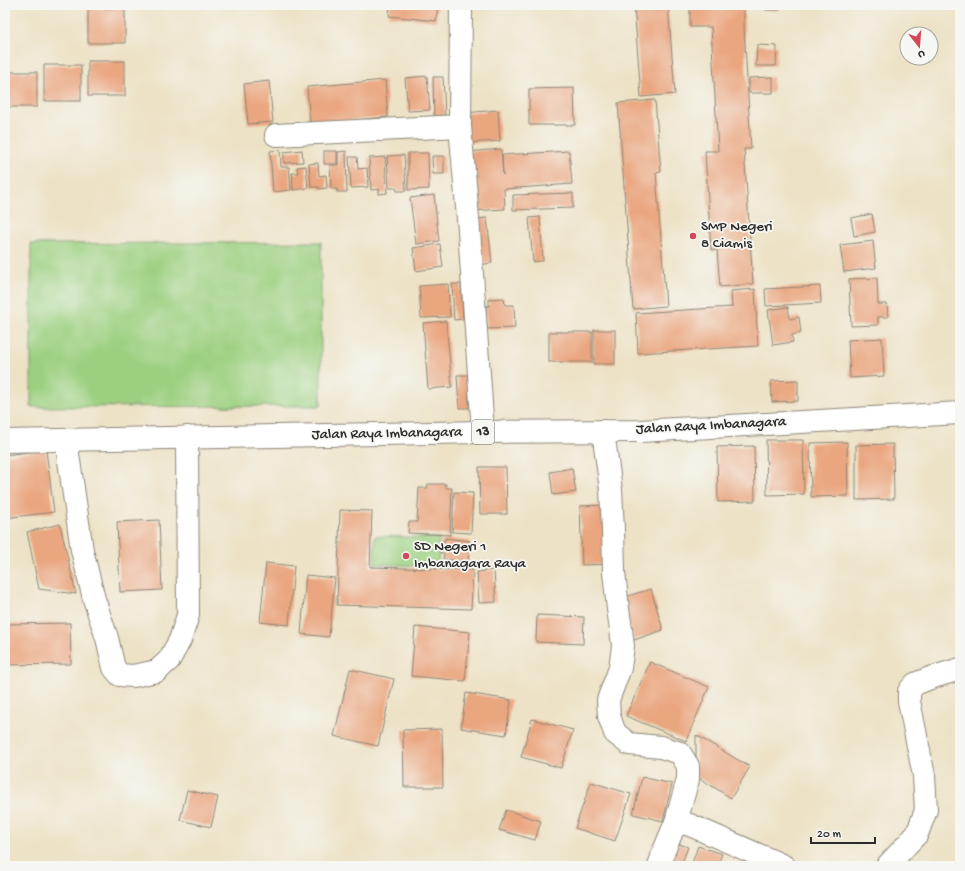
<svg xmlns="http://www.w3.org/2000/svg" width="965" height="871" font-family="'Gochi Hand',sans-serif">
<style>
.grass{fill:#9cd080;stroke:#647e56}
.building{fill:#eaa67f}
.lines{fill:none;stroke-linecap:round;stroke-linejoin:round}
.street-casing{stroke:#8c8678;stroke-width:24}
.highway-casing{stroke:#8c8678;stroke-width:24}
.street{stroke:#fff;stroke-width:22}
.highway{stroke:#fff;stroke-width:22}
.poi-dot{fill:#d1495b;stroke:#f6f6f2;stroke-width:1.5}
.labels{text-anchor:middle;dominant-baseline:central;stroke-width:3.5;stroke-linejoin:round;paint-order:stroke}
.shield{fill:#f6f6f2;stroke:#686867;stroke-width:1}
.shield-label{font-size:14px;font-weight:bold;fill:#2b2b2b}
.poi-label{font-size:15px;fill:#2b2b2b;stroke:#f6f6f2;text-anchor:start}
.street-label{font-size:15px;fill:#2b2b2b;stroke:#f6f6f2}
</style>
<rect width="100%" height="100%" fill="#f6f6f2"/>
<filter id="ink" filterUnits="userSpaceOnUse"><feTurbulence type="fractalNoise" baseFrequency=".025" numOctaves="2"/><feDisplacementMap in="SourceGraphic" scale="8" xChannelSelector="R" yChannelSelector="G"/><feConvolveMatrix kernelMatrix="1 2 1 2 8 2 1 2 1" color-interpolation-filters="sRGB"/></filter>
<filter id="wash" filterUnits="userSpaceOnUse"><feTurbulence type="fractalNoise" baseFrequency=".012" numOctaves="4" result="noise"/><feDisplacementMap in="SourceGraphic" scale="16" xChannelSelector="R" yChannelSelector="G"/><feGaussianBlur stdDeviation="0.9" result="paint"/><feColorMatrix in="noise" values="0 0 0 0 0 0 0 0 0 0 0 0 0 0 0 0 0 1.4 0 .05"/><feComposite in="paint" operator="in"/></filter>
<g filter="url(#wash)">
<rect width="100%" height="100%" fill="#ede2c6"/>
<g class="grass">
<path d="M321 242V406L31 407V244Z"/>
<path d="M375 536 439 538 438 567 374 564Z"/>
</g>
<g id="blocks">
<g class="building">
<path d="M390 5H438L436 21 389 16Z"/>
<path d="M634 5H668L675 94 641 97Z"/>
<path d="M690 5H744V27L751 149H744L753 284 720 287 717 250H711L705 151H718L711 27H690Z"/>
<rect x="766" y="5" width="13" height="5"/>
<rect x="88" y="8" width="37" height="35"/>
<path d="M757 45 777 46 776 66H756Z"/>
<rect x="88" y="61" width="37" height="35"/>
<rect x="44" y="65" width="37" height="36"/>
<rect x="5" y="72" width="32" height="35"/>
<path d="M427 76 430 110 408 111 405 78Z"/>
<path d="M433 77H443L445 115 434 116Z"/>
<path d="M773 77V93H749V78Z"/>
<path d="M385 80 388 117 310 124 307 87Z"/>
<path d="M269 81 273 122 248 124 244 84Z"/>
<path d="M574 88 575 125H529V89Z"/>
<path d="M655 100 661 172 656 173 666 306 633 309 618 103Z"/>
<path d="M498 110 500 141 466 143 464 113Z"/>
<path d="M501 149 503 175 502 155 569 151 572 184 504 189 505 209 471 211 467 152Z"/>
<path d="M280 150 281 167H289L291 190 273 192 270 151Z"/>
<path d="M302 150 303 162 284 163V152Z"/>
<rect x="324" y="151" width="13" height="13"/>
<path d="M346 151 347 192H337V189H331L330 165H338V152Z"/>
<path d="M408 153H428L429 189 408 190Z"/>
<path d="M404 155 406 191H397L396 188H389L387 156Z"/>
<path d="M432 156H444V174H433Z"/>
<path d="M349 157H357L358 169 367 168 368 187 351 188Z"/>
<path d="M385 157 387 193 379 194V189L371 190 369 158Z"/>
<path d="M318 163 319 176 326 175 327 188 319 189V187H311L309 164Z"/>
<path d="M306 166 308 188 293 190 292 173H298L297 167Z"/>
<path d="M573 193V208L513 210V195Z"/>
<path d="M434 195 439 241 416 244 410 198Z"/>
<path d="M872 214 875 232 854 236 851 218Z"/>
<path d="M540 217 543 261 533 262 529 218Z"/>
<path d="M487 218 492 263 479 265 474 219Z"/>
<path d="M873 241 876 268 844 272 840 245Z"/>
<path d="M440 244 443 267 416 271 413 248Z"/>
<path d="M877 278 878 304H887L888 317H878V325L851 326 849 279Z"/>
<path d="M448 284 450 317 421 318 419 286Z"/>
<path d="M452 284H461L463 319 454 320Z"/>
<path d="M820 286 821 303 766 306 765 289Z"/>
<path d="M755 289 758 346 638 353 636 313 732 307 731 291Z"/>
<path d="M504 298 505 305H514L515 328 487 329 486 306H489V299Z"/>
<path d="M788 307 790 319 799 317 801 333 792 335 793 342 773 345 768 310Z"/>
<path d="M446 321 452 387 428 389 423 323Z"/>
<rect x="594" y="330" width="21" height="34"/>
<rect x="549" y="332" width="43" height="30"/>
<path d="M882 338 884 376 850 378 848 340Z"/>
<path d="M457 375H468L469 408H459Z"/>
<path d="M798 380V401L772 402 771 381Z"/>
<path d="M766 440H803L804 494 767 495Z"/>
<path d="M847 442 848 496 811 497 810 443Z"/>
<path d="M893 444 894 499 856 500V445Z"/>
<path d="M754 446 755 501 718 502 717 447Z"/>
<path d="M46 450 54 512 5 518V455Z"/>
<path d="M479 467H506L507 514H480Z"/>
<path d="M572 468 576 492 553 495 550 472Z"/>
<path d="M428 484H446V488H452L450 535 408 533 409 522H417L419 488H427Z"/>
<path d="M454 492 473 493 471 533 452 532Z"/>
<path d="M608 505 611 564 582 565 580 506Z"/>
<path d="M340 510 372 511 370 567 473 570 471 609 337 605Z"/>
<path d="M159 520 162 590 120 592 117 522Z"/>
<path d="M60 524 76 594 39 589 27 532Z"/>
<path d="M445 538 470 541 468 562 443 559 444 553H440L441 541H445Z"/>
<path d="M266 563 294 566 289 625 260 622Z"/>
<path d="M494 570 496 602 479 603 477 572Z"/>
<path d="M306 575 335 578 329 637 301 634Z"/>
<path d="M651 589 663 630 634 640 621 598Z"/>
<path d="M537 615 584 617 583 644 536 642Z"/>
<path d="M70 623 71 664 5 665V624Z"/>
<path d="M415 627 470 632 465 681 411 676Z"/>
<path d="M650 662 709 687 686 741 626 716Z"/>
<path d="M350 669 394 679 378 746 334 736Z"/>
<path d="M466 693 511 700 506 735 461 728Z"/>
<path d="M532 719 573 730 561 768 521 757Z"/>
<path d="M442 729 443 787H404L403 730Z"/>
<path d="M696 735 750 767 731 798 696 776Z"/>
<path d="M642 777 672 784 663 821 633 814Z"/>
<path d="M591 782 631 794 615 841 575 828Z"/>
<path d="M187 790 218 797 211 827 180 820Z"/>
<path d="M506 810 541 821 535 840 499 830Z"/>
<path d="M673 842 688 847 681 866H665Z"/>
<path d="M698 846 722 854 717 866H691Z"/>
</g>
</g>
</g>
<g filter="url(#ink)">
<use href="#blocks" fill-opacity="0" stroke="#8c8678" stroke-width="1"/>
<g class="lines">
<defs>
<g id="street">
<path d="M461 5 460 126 469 230 483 432"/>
<path d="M276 135 460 126"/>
<path d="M603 431 611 490 613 530 614 572 618 609 621 629 623 646 620 668 608 700 609 716 615 733 629 744 661 747 680 753 688 766V779L676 822"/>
<path d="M66 440 82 550 94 599 107 638 114 668 120 675 133 676 157 671 169 660 180 640 188 615 187 437"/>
<path d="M659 866 663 853 676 822 690 825 784 866"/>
<path d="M887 866 917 834 926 810 924 776 909 701V691L915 684 930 678 960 669"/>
</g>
<path id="highway" d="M5 441 483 432 640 431 960 413"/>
</defs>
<use href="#street" class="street-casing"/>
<use href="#highway" class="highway-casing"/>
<use href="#street" class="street"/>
<use href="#highway" class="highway"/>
</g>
</g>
<g class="poi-dot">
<circle cx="693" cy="236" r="4"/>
<circle cx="406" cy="556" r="4"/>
</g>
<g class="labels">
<rect class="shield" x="472" y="420" width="22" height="24" rx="3"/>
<g class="shield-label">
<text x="483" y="432">13</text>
</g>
<g class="poi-label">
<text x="701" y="227">SMP Negeri<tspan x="701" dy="17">8 Ciamis</tspan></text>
<text x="414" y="547">SD Negeri 1<tspan x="414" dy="17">Imbanagara Raya</tspan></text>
</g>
<g class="street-label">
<text transform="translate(711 426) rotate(-3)">Jalan Raya Imbanagara</text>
<text transform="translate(387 434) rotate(-1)">Jalan Raya Imbanagara</text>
</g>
</g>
<rect width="965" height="871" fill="none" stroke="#f6f6f2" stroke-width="20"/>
<g transform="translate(919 46) rotate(163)"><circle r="19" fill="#f6f6f2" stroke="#a5a5a2"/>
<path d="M0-3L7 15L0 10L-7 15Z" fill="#d1495b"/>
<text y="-6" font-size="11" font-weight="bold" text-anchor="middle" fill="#2b2b2b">U</text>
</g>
<path d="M811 837v6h64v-6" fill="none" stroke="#2b2b2b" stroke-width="2"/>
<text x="817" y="837" font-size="12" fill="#2b2b2b" stroke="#f6f6f2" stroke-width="3" paint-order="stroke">20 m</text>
</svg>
